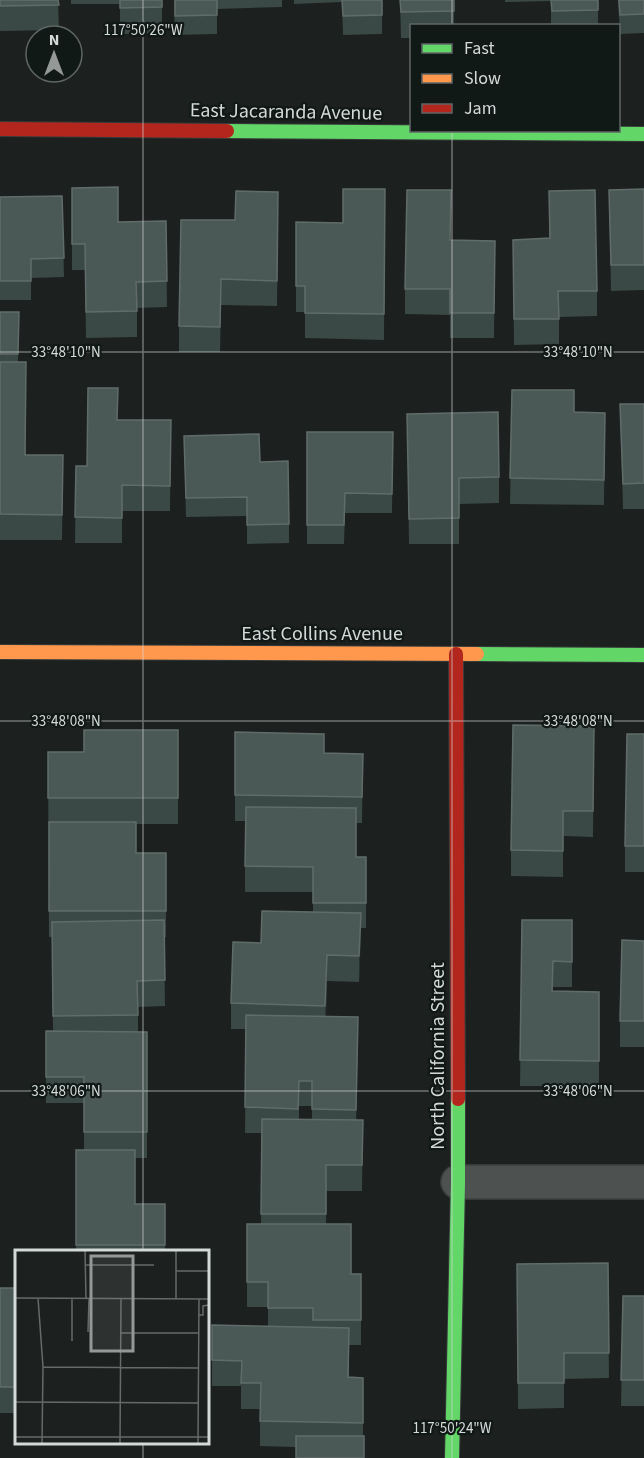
<svg xmlns="http://www.w3.org/2000/svg" width="644" height="1458" font-family="'Source Sans 3',sans-serif">
<style>
.lines{fill:none;stroke-linecap:round;stroke-linejoin:round}
.street-casing{stroke:#373c3b;stroke-width:36}
.fast-casing{stroke:#373c3b;stroke-width:16}
.slow-casing{stroke:#373c3b;stroke-width:16}
.jam-casing{stroke:#373c3b;stroke-width:16}
.street{stroke:#4d5150;stroke-width:33}
.fast{stroke:#63d668;stroke-width:14}
.slow{stroke:#ff974d;stroke-width:14}
.jam{stroke:#b3261e;stroke-width:14}
.wall{fill:#3a4846;fill-rule:evenodd}
.shaded-wall{fill:#273130}
.building{fill:#4a5856;stroke:#606c6a;stroke-width:1.5}
.ticks{fill:none;stroke:#d4dad9;stroke-width:1.5;stroke-opacity:0.45}
.labels{text-anchor:middle;dominant-baseline:central;stroke-width:4.5;stroke-linejoin:round;paint-order:stroke}
.street-label{font-size:20px;fill:#d4dad9;stroke:#111917}
.inset-road{fill:none;stroke:#666a69;stroke-width:1.5}
.view{fill:#949998;fill-opacity:0.15;stroke:#949998;stroke-width:3}
.inset-edge{fill:none;stroke:#d4dad9;stroke-width:3}
.ticks-label{font-size:15px;text-anchor:middle;fill:#d4dad9;stroke:#111917;stroke-width:4.5;stroke-linejoin:round;paint-order:stroke}
</style>
<rect width="100%" height="100%" fill="#1c201f"/>
<g class="lines">
<defs>
<path id="street" d="M458 1182H644"/>
<g id="fast">
<path d="M227 131 644 134"/>
<path d="M477 654 644 655"/>
<path d="M452 1458 458 1182V1099"/>
</g>
<path id="slow" d="M0 652 477 654"/>
<g id="jam">
<path d="M0 129 227 131"/>
<path d="M456 654 458 1099"/>
</g>
</defs>
<use href="#street" class="street-casing"/>
<use href="#fast" class="fast-casing"/>
<use href="#slow" class="slow-casing"/>
<use href="#jam" class="jam-casing"/>
<use href="#street" class="street"/>
<use href="#fast" class="fast"/>
<use href="#slow" class="slow"/>
<use href="#jam" class="jam"/>
</g>
<g class="wall">
<path d="M0 0H58L59 30 0 31Z"/>
<path d="M71 0H162V33L120 34V4H71Z"/>
<path d="M174 0H282V7L217 9V34L175 35Z"/>
<path d="M294 0H382V34L343 35 342 2 294 4Z"/>
<path d="M400 0H454V26H411V38H401Z"/>
<path d="M505 0H598V26H551V1L505 2Z"/>
<path d="M618 0H644V33L620 34Z"/>
<path d="M72 188 118 222 166 221 167 307 137 308V337L86 338 85 270H72Z"/>
<path d="M385 189 384 340 305 338V312H296V222L343 223Z"/>
<path d="M644 189V290L611 291 609 190Z"/>
<path d="M549 191 597 291V316L559 317V344L514 345 513 240 549 238Z"/>
<path d="M62 196 64 277 31 278V300H0V197Z"/>
<path d="M278 217 277 306 221 305 220 352H179V326L235 220Z"/>
<path d="M451 240 495 241 494 338H450V315L405 314V289Z"/>
<path d="M0 312H19L18 362 26 455H63L62 540H0Z"/>
<path d="M512 390 574 412 605 413 604 505 510 504Z"/>
<path d="M620 404H644V509H623Z"/>
<path d="M407 414 499 477V503L459 504V544H409Z"/>
<path d="M118 420H171L170 511H122V543H75L76 466H87Z"/>
<path d="M307 432H393L392 513H345L344 544H307Z"/>
<path d="M184 436 260 462 289 524V543L247 544V516L186 517Z"/>
<path d="M178 730V824H136V853H166V937H164L165 1006 138 1007V1032H147V1158H135V1204H165V1251H76V1150H84V1103H46V1031H53L52 937H49L48 752H84Z"/>
<path d="M235 732 324 753 363 754 362 823H356V857H366V928H361L359 982 327 981 326 1016 358 1043 356 1120H363L362 1191H326V1224L351 1274H361V1345H349V1377L363 1378V1436L296 1447 260 1446V1409H241V1386H212V1325L268 1326V1307H247V1224H261L262 1133H245L246 1029H231V1003L261 943 313 912V892H245V821H235ZM299 1106H312V1120H299Z"/>
<path d="M644 734V872H625V846Z"/>
<path d="M594 752 593 837 563 836V877L511 876V850Z"/>
<path d="M522 920H572V987H553V991L599 992V1086H520Z"/>
<path d="M644 941V1047H620V1021Z"/>
<path d="M608 1263 609 1378 564 1379V1408L518 1409 517 1264Z"/>
<rect x="0" y="1288" width="16" height="125"/>
<path d="M623 1296H644V1406H621Z"/>
</g>
<g class="shaded-wall">
<path d="M221 279V305L220 352V327Z"/>
<path d="M361 913V939L359 982V956Z"/>
<path d="M327 955V981L325 1031V1006Z"/>
<path d="M358 1017V1043L356 1136V1110Z"/>
</g>
<g class="building">
<path d="M0 0H58L59 5 0 6Z"/>
<path d="M120 0H162V7L120 8Z"/>
<path d="M175 0H217V15L175 16Z"/>
<path d="M342 0H382V15L343 16Z"/>
<path d="M400 0H454V11L401 12Z"/>
<path d="M551 0H598V10L552 11Z"/>
<path d="M619 0H644V14L620 15Z"/>
<path d="M118 187V222L166 221 167 281 136 282 137 311 86 312 85 244H72V188Z"/>
<path d="M343 189H385L384 314 305 313V286H296V222L343 223Z"/>
<path d="M644 189V265H611L609 190Z"/>
<path d="M407 190H451L450 240 495 241 494 313H450V289H405Z"/>
<path d="M595 190 597 291H558L559 319H514L513 240 550 238 549 191Z"/>
<path d="M236 191 278 192 277 281 221 279 220 327 179 326 181 220H235Z"/>
<path d="M62 196 64 258 31 259V281H0V197Z"/>
<path d="M0 312H19L18 354H0Z"/>
<path d="M0 362H26L25 455H63L62 515 0 514Z"/>
<path d="M88 388H118L117 420H171L170 486 122 485V518L75 517 76 466H87Z"/>
<path d="M512 390H574V412L605 413 604 480 510 478Z"/>
<path d="M620 404H644V483L623 484Z"/>
<path d="M498 412 499 477 459 478V518L409 519 407 414Z"/>
<path d="M307 432H393L392 494 345 493 344 525H307Z"/>
<path d="M259 434 260 462 288 461 289 524 247 525V497L186 498 184 436Z"/>
<path d="M513 725 594 726 593 811H563V851L511 850Z"/>
<path d="M84 730H178V798H48V752H84Z"/>
<path d="M235 732 324 734V753L363 754 362 797 235 795Z"/>
<path d="M627 734H644V846H625Z"/>
<path d="M246 807 356 808V857H366V903H313V867L245 866Z"/>
<path d="M49 822H136V853H166V911H49Z"/>
<path d="M262 911 361 913 359 956 327 955 325 1006 231 1003 233 942 261 943Z"/>
<path d="M164 920 165 980 137 981 138 1015 53 1016 52 922Z"/>
<path d="M522 920H572V962L553 961 552 991 599 992V1061L520 1060Z"/>
<path d="M622 940 644 941V1021H620Z"/>
<path d="M246 1015 358 1017 356 1110 312 1109V1081H299L298 1109 245 1107Z"/>
<path d="M46 1031 147 1032V1132H84V1077H46Z"/>
<path d="M262 1119 363 1120 362 1165H326V1214H261Z"/>
<path d="M76 1150H135V1204H165V1245H76Z"/>
<path d="M247 1224H351V1274H361V1320H313V1308H268V1282H247Z"/>
<path d="M608 1263 609 1353H564V1383H518L517 1264Z"/>
<rect x="0" y="1288" width="16" height="99"/>
<path d="M623 1296H644V1380H621Z"/>
<path d="M212 1325 349 1328 348 1377 363 1378V1423L260 1421 261 1383H241L242 1361 212 1360Z"/>
<rect x="296" y="1436" width="68" height="22"/>
</g>
<path class="ticks" d="M143 0V1251M452 0V26M452 130V1458M0 352H644M0 721H644M0 1091H644M143 1442V1458"/>
<g class="labels">
<g class="street-label">
<text transform="translate(286 112) rotate(1)">East Jacaranda Avenue</text>
<text x="322" y="634">East Collins Avenue</text>
<text transform="translate(438 1056) rotate(-90)">North California Street</text>
</g>
</g>
<g transform="translate(15 1250)">
<rect width="194" height="194" fill="#1c201f"/>
<path class="inset-road" d="M70 0 71 49M161 0V49M71 15H139M161 21H194M0 48 194 49M23 48 28 117 27 193M183 65H188V56L194 55M73 82 74 49M106 83H183M57 91V48M28 117 183 118M0 152 183 153M0 187H194M105 193 106 49M183 193 184 49"/>
<path class="view" d="M76 6H118V101H76Z"/>
<rect width="194" height="194" class="inset-edge"/>
</g>
<g class="ticks-label">
<text x="143" y="35">117°50'26"W</text>
<text x="66" y="357">33°48'10"N</text>
<text x="578" y="357">33°48'10"N</text>
<text x="66" y="726">33°48'08"N</text>
<text x="578" y="726">33°48'08"N</text>
<text x="66" y="1096">33°48'06"N</text>
<text x="578" y="1096">33°48'06"N</text>
<text x="452" y="1433">117°50'24"W</text>
</g>
<rect x="410" y="24" width="210" height="108" fill="#111917" stroke="#5f6665" stroke-width="1.5"/>
<rect x="422" y="44" width="30" height="9" fill="#63d668" stroke="#5f6665" stroke-width="1.5"/>
<text x="464" y="54" font-size="18" fill="#d4dad9">Fast</text>
<rect x="422" y="74" width="30" height="9" fill="#ff974d" stroke="#5f6665" stroke-width="1.5"/>
<text x="464" y="84" font-size="18" fill="#d4dad9">Slow</text>
<rect x="422" y="104" width="30" height="9" fill="#b3261e" stroke="#5f6665" stroke-width="1.5"/>
<text x="464" y="114" font-size="18" fill="#d4dad9">Jam</text>
<g transform="translate(54 54)"><circle r="28" fill="#111917" stroke="#5f6665" stroke-width="1.5"/>
<path d="M0-4.5L10 22L0 15L-10 22Z" fill="#949998"/>
<text y="-9" font-size="16" font-weight="bold" text-anchor="middle" fill="#d4dad9">N</text>
</g>
</svg>
